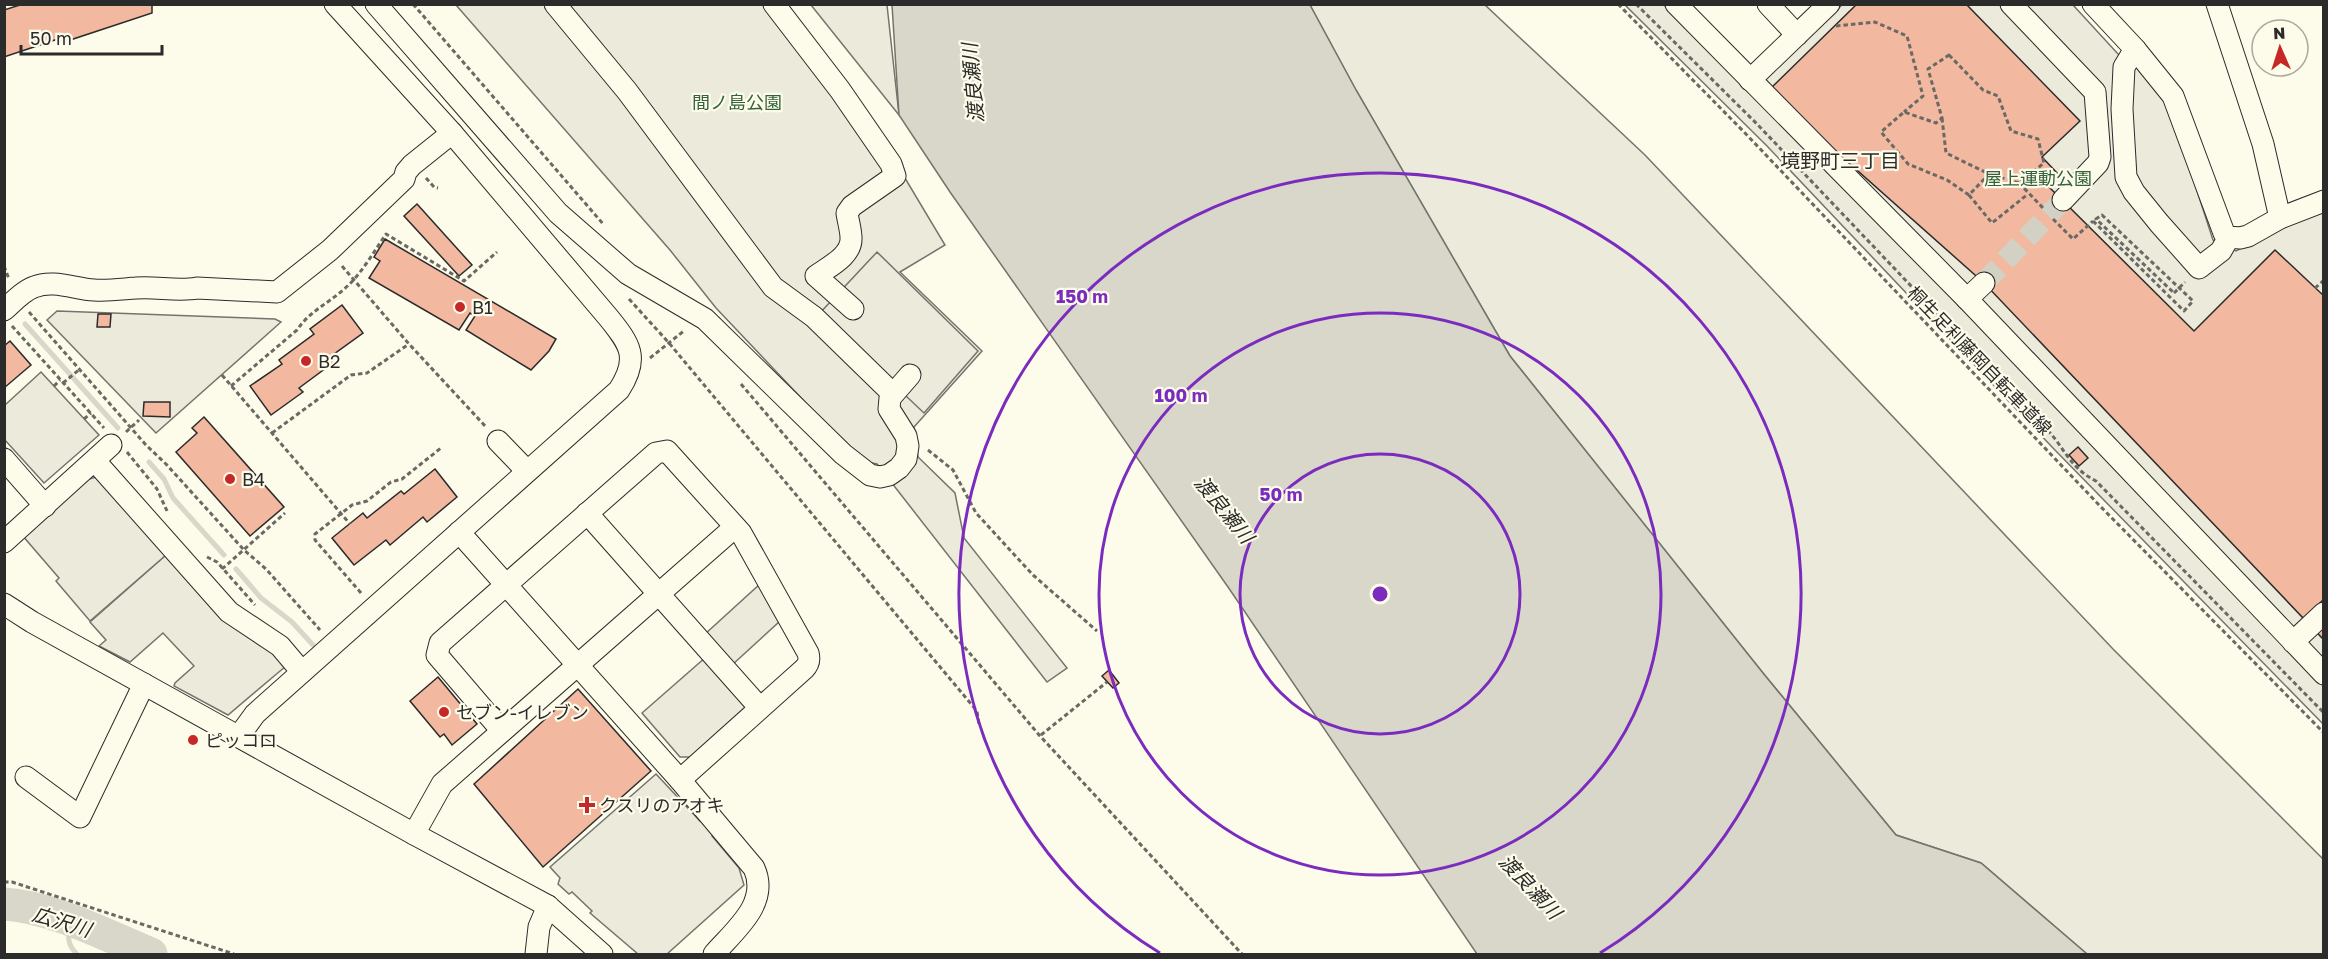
<svg xmlns="http://www.w3.org/2000/svg" width="2328" height="959" font-family="'Golos Text','Noto Sans JP',sans-serif">
<style>
.green{fill:#ecebdb;stroke:#74746e;stroke-width:1.5}
.parking{fill:#eceadb;stroke:#74746e;stroke-width:1.5}
.water{fill:#d8d7c9;stroke:#74746e;stroke-width:1.5}
.lines{fill:none;stroke-linecap:round;stroke-linejoin:round}
.stream{stroke:#d8d7c9;stroke-width:5}
.river{stroke:#d8d7c9;stroke-width:33}
.building{fill:#f2b8a0;stroke:#2b2b2b;stroke-width:1.5}
.minor-tunnel{stroke:#d3d1c4;stroke-width:21;stroke-dasharray:21 10;stroke-linecap:butt}
.minor-casing{stroke:#2b2b2b;stroke-width:23}
.path{stroke:#6a6964;stroke-width:3;stroke-dasharray:4.5 3;stroke-linecap:butt}
.minor{stroke:#fdfbea;stroke-width:21}
.path-bridge{stroke:#6a6964;stroke-width:3;stroke-dasharray:4.5 3;stroke-linecap:butt}
.ring{fill:none;stroke:#7b2cbf;stroke-width:3}
.poi-dot{fill:#c62828;stroke:#fdfbea;stroke-width:2}
.labels{text-anchor:middle;dominant-baseline:central;stroke-width:4.5;stroke-linejoin:round;paint-order:stroke}
.park-label{font-size:18px;fill:#34623c;stroke:#fdfbea}
.poi-label{font-size:18px;fill:#2b2b2b;stroke:#fdfbea;text-anchor:start}
.street-label{font-size:18px;fill:#2b2b2b;stroke:#fdfbea}
.water-label{font-size:20px;font-style:italic;fill:#2b2b2b;stroke:#fdfbea}
.neighbourhood-label{font-size:20px;fill:#2b2b2b;stroke:#fdfbea}
.centre{fill:#7b2cbf;stroke:#fdfbea;stroke-width:3}
.ring-label{font-size:18px;text-anchor:middle;font-weight:bold;fill:#7b2cbf;stroke:#fdfbea;stroke-width:4.5;stroke-linejoin:round;paint-order:stroke}
</style>
<rect width="100%" height="100%" fill="#fdfbea"/>
<g class="green">
<path d="M456 5H786L884 143 945 245 900 272 982 351 914 427 918 457 955 493 964 538 1067 668 1047 682 877 464 861 461 716 308 670 250Z"/>
<path d="M811 5H887L899 115Z"/>
<path d="M1310 5H1485L1645 155 2113 649 2323 859V954H2087L1981 863 1896 835 1763 673 1510 356 1356 90Z"/>
<path d="M1625 5H1664L1749 90 1842 5H2073L2118 54 2138 68 2170 108 2213 240 2236 251 2290 223 2323 210V724L2053 448 1767 146Z"/>
<path d="M57 311 275 319 281 322 156 433 47 320Z"/>
<path d="M166 555 267 645 286 666 228 715 174 686 175 683 194 666 163 633 130 662 99 646 106 640 90 622Z"/>
<path d="M760 584 780 621 732 665 704 635Z"/>
<path d="M706 657 746 700 747 710 691 757H680L642 713Z"/>
</g>
<g class="parking">
<path d="M877 252 978 351 924 413 819 314Z"/>
<path d="M41 372 99 435 44 483 4 439 5 405Z"/>
<path d="M96 477 166 555 90 621 56 581 59 578 22 535 86 480Z"/>
<path d="M656 774 700 821 702 820 714 833 712 836 739 868 744 885 667 954H638L590 913 592 911 572 892 569 894 558 884 560 878 550 867Z"/>
</g>
<path class="water" d="M892 5H1310L1356 90 1510 356 1763 673 1896 835 1981 863 2087 954H1477L1228 587 950 192 899 115Z"/>
<g class="lines">
<g class="stream">
<path d="M25 324 118 428"/>
<path d="M149 462 164 479 173 498 224 555"/>
<path d="M236 569 261 598 292 622 313 645"/>
<path d="M71 921C68 935 66 944 77 954"/>
</g>
<path class="river" d="M4 904C53 907 107 936 151 954"/>
</g>
<g class="building">
<path d="M23 4H152V13L61 43 58 39 4 57V10Z"/>
<path d="M1857 4H1966L2080 121 2042 157 2058 174 2047 185 2194 331 2275 250 2324 296V599L2308 615 2324 630V640L1984 283 1768 91Z"/>
<path d="M417 204 472 265 459 276 404 216Z"/>
<path d="M385 239 556 339 549 351 531 370 466 330 475 316 470 313 459 330 369 278 380 261 374 257Z"/>
<path d="M342 305 363 333 330 357 334 362 299 388 303 392 271 415 250 386 282 364 279 360 314 334 310 329Z"/>
<path d="M98 314H111L110 327H97Z"/>
<path d="M10 341 31 365 4 388V346Z"/>
<path d="M144 402H170V417L143 416Z"/>
<path d="M204 417 284 507 250 536 176 452 197 433 192 428Z"/>
<path d="M2078 447 2088 458 2079 466 2069 455Z"/>
<path d="M435 469 457 497 427 522 423 517 390 545 386 540 354 565 332 538 363 513 367 518 401 491 404 494Z"/>
<path d="M1109 670 1119 683 1113 688 1102 676Z"/>
<path d="M438 677 477 724 452 745 444 734 440 737 410 701Z"/>
<path d="M578 689 651 771 543 867 474 784Z"/>
</g>
<g class="lines">
<path class="minor-tunnel" d="M1984 283 2063 200"/>
<defs>
<g id="minor">
<path d="M376 4 558 213 628 274 705 319 843 454 870 475 880 477 889 475 899 468 906 459 908 446 906 436 889 409 890 398 910 375"/>
<path d="M555 4 627 91 773 287 814 317 893 394"/>
<path d="M774 4 840 90 891 164 895 176 852 206 847 213C848 221 851 230 851 238 852 256 828 267 816 276L853 309"/>
<path d="M1676 4 1967 299 2324 674"/>
<path d="M1768 4 1797 35"/>
<path d="M2011 4 2095 92 2100 157 2098 163 2063 200"/>
<path d="M2093 4 2135 49 2173 96 2224 233 2229 237 2240 238 2248 236 2280 218 2324 201"/>
<path d="M2217 4 2263 144 2280 218"/>
<path d="M2135 49 2124 67 2122 109 2126 177 2134 192 2159 223 2199 268 2221 251 2229 237"/>
<path d="M1750 80 1829 4"/>
<path d="M1967 299 1984 283"/>
<path d="M4 310C13 302 23 291 34 287 53 279 75 289 94 290 108 291 122 289 136 288 156 286 177 292 197 288L277 292 330 250 404 179 406 172 412 165 452 133"/>
<path d="M498 441 527 471"/>
<path d="M4 459 45 506"/>
<path d="M95 461 229 612 280 646 302 672"/>
<path d="M587 513 760 708"/>
<path d="M459 532 680 780 754 868C770 903 735 930 714 954"/>
<path d="M4 542 111 445"/>
<path d="M4 604 32 622 414 834 548 906 602 954"/>
<path d="M2293 642 2324 613"/>
<path d="M502 731 437 655 440 643 656 453 667 451 741 533 808 653C810 660 809 664 804 669L680 780"/>
<path d="M239 736 255 714 619 390C640 358 630 344 608 317L452 133 335 4"/>
<path d="M26 777 80 817 144 684"/>
<path d="M414 834 442 784 735 527"/>
<path d="M536 954 539 927 548 906"/>
</g>
</defs>
<use href="#minor" class="minor-casing"/>
<g class="path">
<path d="M413 4 604 225"/>
<path d="M1618 4 1745 133 2101 507 2324 733"/>
<path d="M1636 4 1757 124 2030 411C2038 420 2048 430 2056 440 2068 457 2076 471 2096 481L2324 713"/>
<path d="M1836 26 1875 22 1907 36 1923 96 1904 112"/>
<path d="M1949 55 1983 90 1998 96 2011 131 2038 139 2044 163 2019 183 1989 174 1969 195 1947 180 1908 164 1881 132 1904 112 1936 123 1942 118 1928 69Z"/>
<path d="M1942 118 1946 153 1989 174"/>
<path d="M426 178 434 187 438 188"/>
<path d="M2019 183 2045 210"/>
<path d="M1969 195 1992 223 2028 194"/>
<path d="M2053 219 2073 239 2093 221"/>
<path d="M4 266 9 279"/>
<path d="M342 266 409 344 486 427"/>
<path d="M2315 288 2324 280"/>
<path d="M2174 293 2185 282"/>
<path d="M629 299 669 343 977 711 979 725"/>
<path d="M29 312 146 445 166 464 244 550 266 569 320 630"/>
<path d="M12 326 104 428"/>
<path d="M650 358 685 330"/>
<path d="M222 375 350 524"/>
<path d="M63 383 80 369"/>
<path d="M741 384 1040 736 1242 954"/>
<path d="M54 386 60 380"/>
<path d="M231 386 297 330C309 312 327 304 343 290 361 275 373 253 386 234L464 281 497 252"/>
<path d="M84 419 91 413"/>
<path d="M126 432 139 420"/>
<path d="M272 433 351 375 367 373 409 344"/>
<path d="M928 450 953 470 976 513 1033 575 1097 631"/>
<path d="M127 452 157 489 167 511"/>
<path d="M207 557 217 562 255 605"/>
<path d="M222 569 285 513"/>
<path d="M361 593 315 540V534L352 505 367 501 391 482 402 479 441 448"/>
<path d="M1041 735 1107 682"/>
<path d="M4 882H12L234 954"/>
</g>
<use href="#minor" class="minor"/>
<path class="path-bridge" d="M2093 221 2184 311 2193 301 2102 215 2096 219 2174 293"/>
</g>
<g class="ring">
<circle cx="1380" cy="594" r="140"/>
<circle cx="1380" cy="594" r="281"/>
<path d="M1160 953A421 421 0 1 1 1600 953"/>
</g>
<g class="poi-dot">
<circle cx="460" cy="307" r="6"/>
<circle cx="306" cy="361" r="6"/>
<circle cx="230" cy="479" r="6"/>
<circle cx="444" cy="712" r="6"/>
<circle cx="193" cy="740" r="6"/>
<path d="M584 796h6v6h6v6h-6v6h-6v-6h-6v-6h6z"/>
</g>
<g class="labels">
<g class="park-label">
<text x="737" y="102">間ノ島公園</text>
<text x="2038" y="178">屋上運動公園</text>
</g>
<g class="poi-label">
<text x="472" y="307">B1</text>
<text x="318" y="361">B2</text>
<text x="242" y="479">B4</text>
<text x="456" y="712">セブン-イレブン</text>
<text x="205" y="740">ピッコロ</text>
<text x="599" y="805">クスリのアオキ</text>
</g>
<g class="street-label">
<text transform="translate(1980 360) rotate(46)">桐生足利藤岡自転車道線</text>
</g>
<g class="water-label">
<text transform="translate(972 83) rotate(-95)">渡良瀬川</text>
<text transform="translate(1225 509) rotate(51)">渡良瀬川</text>
<text transform="translate(1531 886) rotate(47)">渡良瀬川</text>
<text transform="translate(62 921) rotate(17)">広沢川</text>
</g>
<g class="neighbourhood-label">
<text x="1840" y="160">境野町三丁目</text>
</g>
</g>
<circle cx="1380" cy="594" r="9" class="centre"/>
<g class="ring-label">
<text x="1082" y="303">150 m</text>
<text x="1181" y="402">100 m</text>
<text x="1281" y="501">50 m</text>
</g>
<rect width="2328" height="959" fill="none" stroke="#2b2b2b" stroke-width="12"/>
<g transform="translate(2280 48) rotate(357)"><circle r="28" fill="#fdfbea" stroke="#a9a89e" stroke-width="1.5"/>
<path d="M0-4.5L10 22L0 15L-10 22Z" fill="#c62828"/>
<text y="-9" font-size="16" font-weight="bold" text-anchor="middle" fill="#2b2b2b">N</text>
</g>
<path d="M21 45v9h141v-9" fill="none" stroke="#2b2b2b" stroke-width="3"/>
<text x="30" y="45" font-size="18" fill="#2b2b2b" stroke="#fdfbea" stroke-width="4.5" paint-order="stroke">50 m</text>
</svg>
